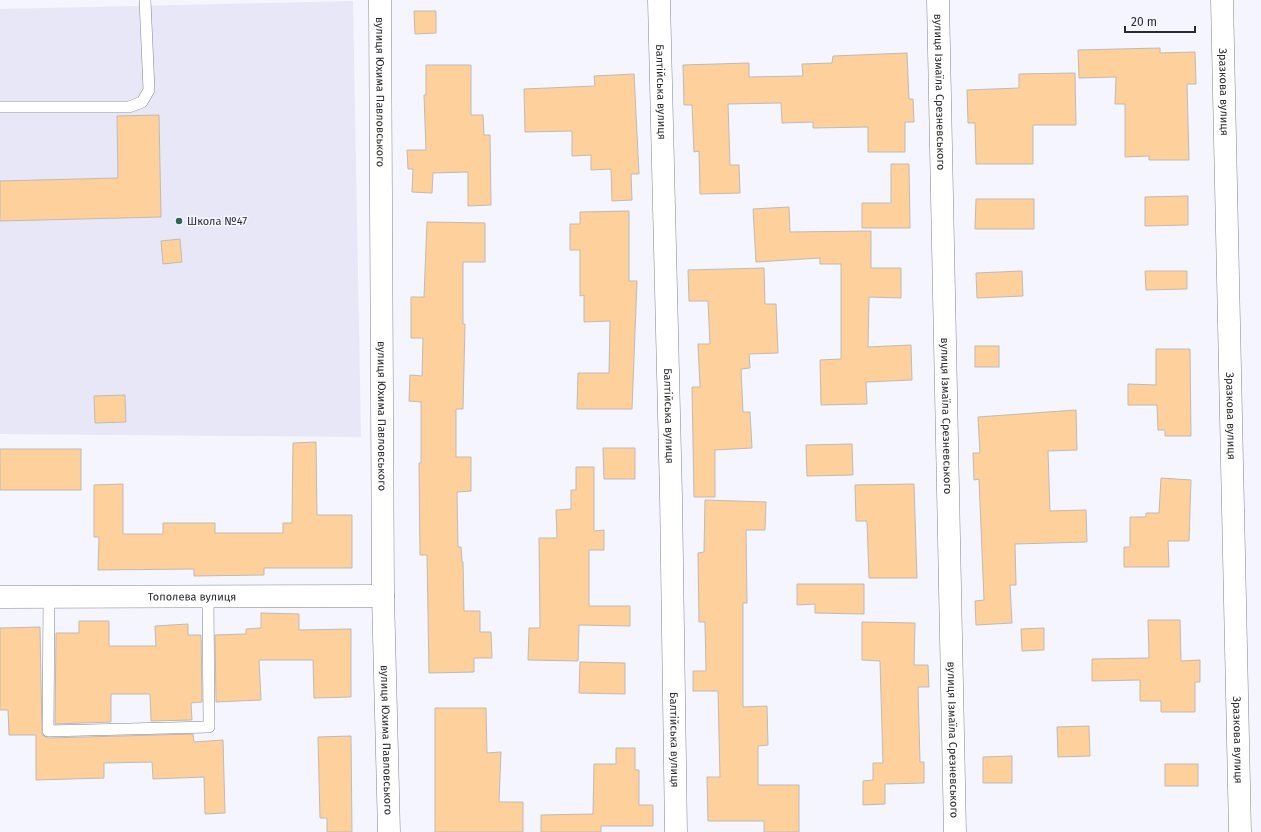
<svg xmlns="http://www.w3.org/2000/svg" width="1261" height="832" font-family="'Fira Sans',sans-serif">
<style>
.built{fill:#e7e7f8}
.building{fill:#fed09b;stroke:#c1bab2}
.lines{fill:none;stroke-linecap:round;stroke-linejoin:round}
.lane-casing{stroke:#84848e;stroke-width:12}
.street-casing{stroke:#84848e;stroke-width:23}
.secondary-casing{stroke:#84848e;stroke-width:23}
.lane{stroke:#fff;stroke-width:11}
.street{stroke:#fff;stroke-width:22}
.secondary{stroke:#fff;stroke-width:22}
.poi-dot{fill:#296754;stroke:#f5f5ff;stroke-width:1.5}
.labels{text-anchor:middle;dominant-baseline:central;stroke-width:3;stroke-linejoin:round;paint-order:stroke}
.street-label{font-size:11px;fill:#2b2b2f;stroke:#f5f5ff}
.poi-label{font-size:11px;fill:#2b2b2f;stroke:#f5f5ff;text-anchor:start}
</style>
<rect width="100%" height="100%" fill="#f5f5ff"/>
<path class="built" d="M353 1 361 437 0 434V9Z"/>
<g class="building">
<path d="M414 11H436V33L415 34Z"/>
<path d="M1160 48V53L1195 52 1196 84H1187L1189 160H1149V156L1125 157V104H1115L1116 77 1079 78 1078 50Z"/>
<path d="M907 53 909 99H913L914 122H905V152H868V127L813 128V122L782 123 781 103 728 104 730 165H739L740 193 700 194 699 151 694 152 692 105H684L683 65 749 63V77L803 76 802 64 832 63 833 56Z"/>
<path d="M426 65H471V115H483L484 135H490L491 205 468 206V172L433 173 432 193 412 192 413 169H408L407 150H426L424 95H426Z"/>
<path d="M1075 73 1076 125H1033V164H976L975 123H968L967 90 1019 88V74Z"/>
<path d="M634 74 639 174H631L632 200 612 201 611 169 591 170V155L572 156V131L525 132 524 89 595 86 594 76Z"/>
<path d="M159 115 161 217 0 221V181L118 178 117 116Z"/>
<path d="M891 164H909L910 228H862V203H891Z"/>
<path d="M1188 196V225L1145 226V197Z"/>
<path d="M976 199H1034V229H975Z"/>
<path d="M789 207 790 232 871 231V268H901V298L869 297 868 347 911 345 912 380 866 382 867 404 821 405 820 360 841 359V264H820V258L756 262 753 209Z"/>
<path d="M629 211V281H637L632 409H577L578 373H609L610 321 584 322V295L580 296V250H570V224H580V212Z"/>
<path d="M427 222 485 223V262H463V324H465L463 409H456V457H471V491L457 492 458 547H461L462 562H463L464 611H480V632H491L492 658H474V672L429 673 427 555H420L419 463H421V402L409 401 410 375 422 376 423 338H411V297H424Z"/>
<path d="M180 239 182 262 163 264 161 241Z"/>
<path d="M764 268 765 304H776L778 353 749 354 750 368 741 369 743 412H750L752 448 715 450V497H694L692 387H700L698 344H710L708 301H689L688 270Z"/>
<path d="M1022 271 1023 296 977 298 976 273Z"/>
<path d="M1145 271H1187V289L1146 290Z"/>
<rect x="975" y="346" width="24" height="21"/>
<path d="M1156 349H1190L1191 436H1165V430H1158L1157 405H1128V384L1156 385Z"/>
<path d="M125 395 126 422 95 423 94 396Z"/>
<path d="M1076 410 1077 450 1048 451 1050 511 1086 510 1087 542 1015 544 1016 585H1010L1012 623 976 625 975 601 984 600 979 479 974 480 973 453H980L978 417Z"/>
<path d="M316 442 317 515H352V568H264V575L194 576V569L98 570 99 537H94V485L123 484V534H163V523H215V533H283V523H292L293 443Z"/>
<path d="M852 444 853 475 807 476 806 445Z"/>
<path d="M603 448H635V479H604Z"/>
<rect x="0" y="449" width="81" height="41"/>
<path d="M576 467H594V531L604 530V550H589V606H630V626L579 625 578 661 528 660 529 628H540L539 538H557L556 510 571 509V490H576Z"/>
<path d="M1161 478 1191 480 1189 541H1168L1169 567H1124V547H1130V517H1146V513H1159Z"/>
<path d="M914 484 917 578H869L867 521H856L855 485Z"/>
<path d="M705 500 766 502 765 530H746L747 603H743V707L767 706 768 745 758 746V785H799V832H764V821H708L707 777H720L718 691H693V671H706L705 622H699L698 553 704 552Z"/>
<path d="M797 584H864V614L815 613V604L797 605Z"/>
<path d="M261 613 299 614V630L351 629V697L314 698 313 660H259L261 700 216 702 215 635 246 634V629L261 628Z"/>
<path d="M1148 620H1180L1181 661 1200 660V682H1195V712H1161V701H1140V680L1092 681V659L1149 658Z"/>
<path d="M79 621H109V646H156L155 626 188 624V635H201L202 702 191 703 192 720 151 721 150 694H111V722L55 724 56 633H79Z"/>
<path d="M862 622 915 623 914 665H928L929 687H918L920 762H924V783L885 784V804L863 805V781L873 780V763H883L880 661 862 660Z"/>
<path d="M40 627 42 735 48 738 193 734 194 742 223 740 225 813 205 814 204 777 153 779 152 762 104 763V778L36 780V735H9L8 710H0V628Z"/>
<path d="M1044 628V650L1022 651 1021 629Z"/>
<path d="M580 662 625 663V694L579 693Z"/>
<path d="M435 708H486L487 753 501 752 499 802H523V832H435Z"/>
<path d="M1089 726 1090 756 1058 757 1057 727Z"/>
<path d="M351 736 352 832H327V818H320L318 737Z"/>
<path d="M616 748H635V770H639V805H653V826H601V832H541V815L593 814 594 764H616Z"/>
<path d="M1012 756V783H983V757Z"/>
<rect x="1165" y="764" width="33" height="22"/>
</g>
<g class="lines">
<defs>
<g id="lane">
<path d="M0 107H129L142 102 149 90 145 0"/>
<path d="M49 597 48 731 209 727 208 597"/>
</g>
<g id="street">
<path id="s1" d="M380 0 383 596 389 832"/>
<path id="s2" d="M659 0 671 496 676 832"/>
<path id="s3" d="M938 0 955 832"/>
<path id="s4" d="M0 597 383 596"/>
</g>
<g id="secondary">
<path id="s5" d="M1222 0 1240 832"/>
</g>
</defs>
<use href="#lane" class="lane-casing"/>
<use href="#street" class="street-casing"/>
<use href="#secondary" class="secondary-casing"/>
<use href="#lane" class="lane"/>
<use href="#street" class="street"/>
<use href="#secondary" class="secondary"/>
</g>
<circle class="poi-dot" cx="179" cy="221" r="4"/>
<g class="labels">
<g class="street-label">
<text stroke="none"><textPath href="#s1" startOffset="92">вулиця Юхима Павловського</textPath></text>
<text stroke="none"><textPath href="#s2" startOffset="92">Балтійська вулиця</textPath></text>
<text stroke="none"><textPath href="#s3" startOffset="92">вулиця Ізмаїла Срезневського</textPath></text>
<text stroke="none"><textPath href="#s5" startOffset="92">Зразкова вулиця</textPath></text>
<text stroke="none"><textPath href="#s1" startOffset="416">вулиця Юхима Павловського</textPath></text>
<text stroke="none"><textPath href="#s2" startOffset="416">Балтійська вулиця</textPath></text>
<text stroke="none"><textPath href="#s3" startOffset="416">вулиця Ізмаїла Срезневського</textPath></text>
<text stroke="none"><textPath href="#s5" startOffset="416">Зразкова вулиця</textPath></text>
<text stroke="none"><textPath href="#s4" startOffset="192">Тополева вулиця</textPath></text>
<text stroke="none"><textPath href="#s1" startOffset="740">вулиця Юхима Павловського</textPath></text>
<text stroke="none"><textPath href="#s2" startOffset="740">Балтійська вулиця</textPath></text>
<text stroke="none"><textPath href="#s3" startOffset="740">вулиця Ізмаїла Срезневського</textPath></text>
<text stroke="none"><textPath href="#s5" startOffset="740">Зразкова вулиця</textPath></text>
</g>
<g class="poi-label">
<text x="187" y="221">Школа №47</text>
</g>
</g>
<path d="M1125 26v6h70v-6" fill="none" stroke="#2b2b2f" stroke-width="2"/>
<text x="1131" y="26" font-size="12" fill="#2b2b2f" stroke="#f5f5ff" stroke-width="3" paint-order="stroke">20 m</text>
</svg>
